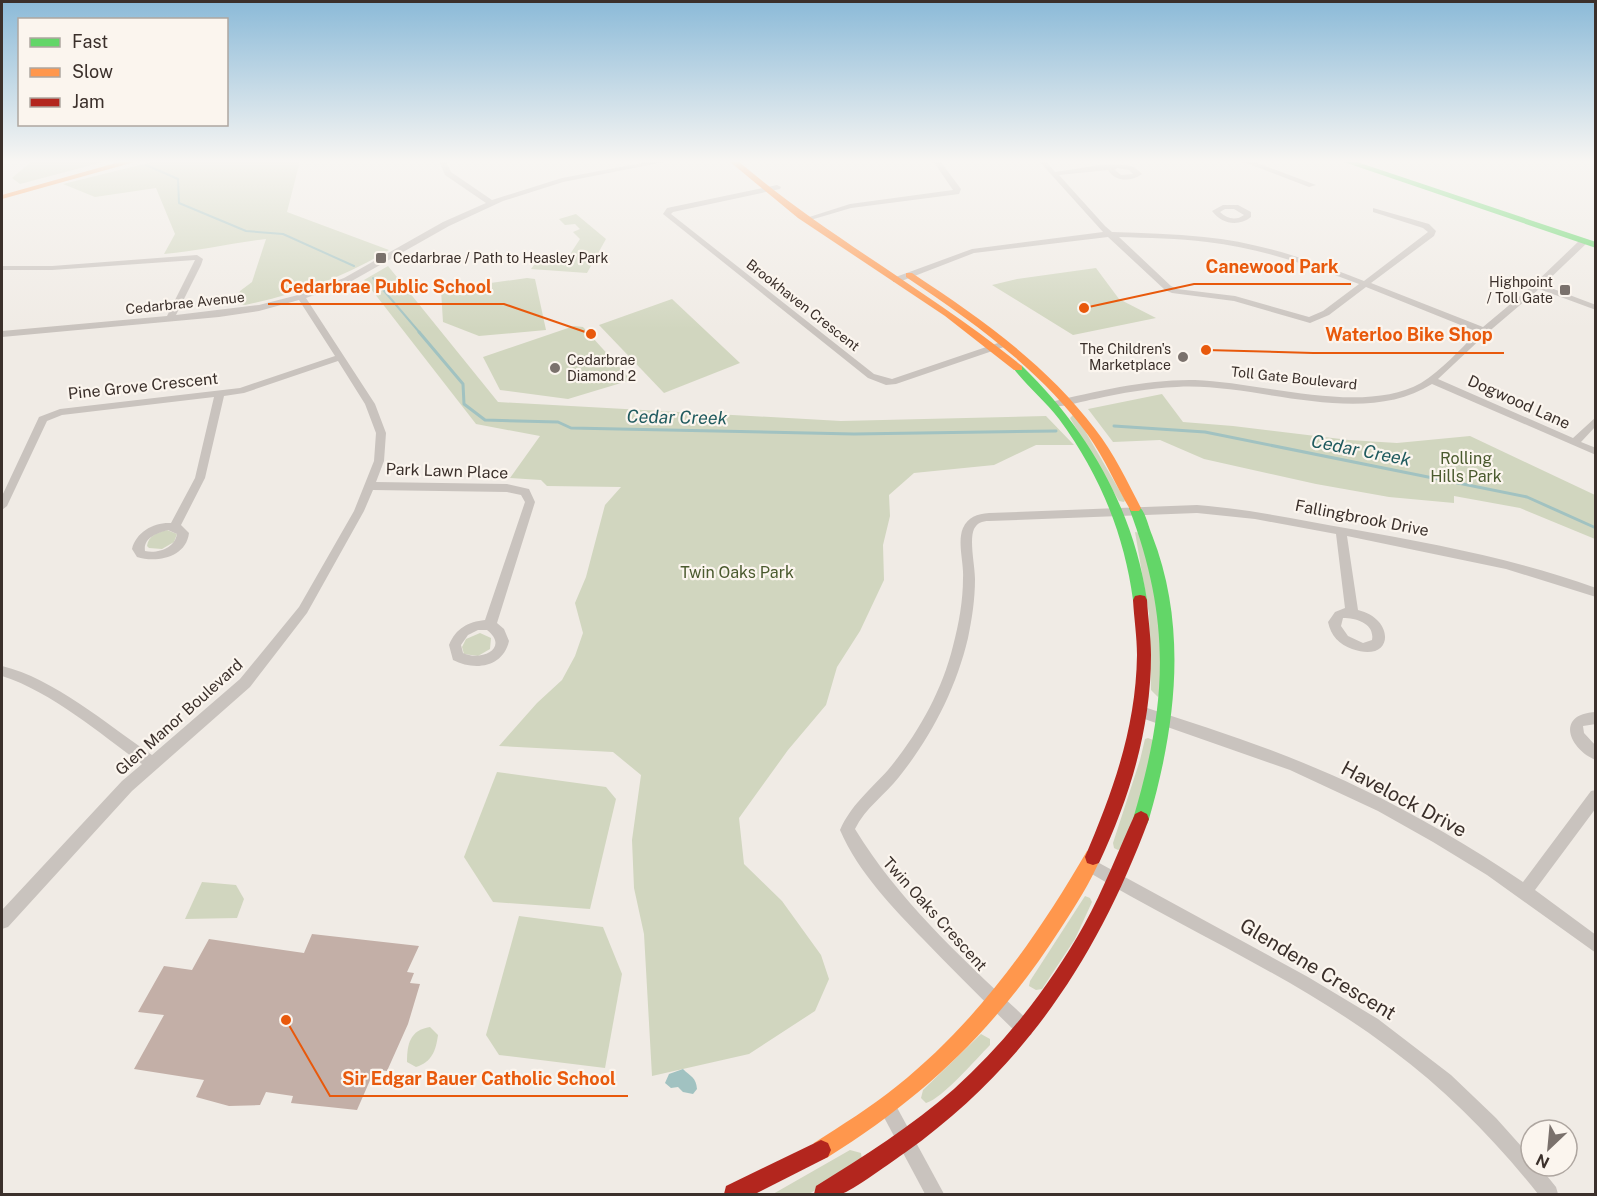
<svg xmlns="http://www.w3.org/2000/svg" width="1597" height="1196" font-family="'Public Sans',sans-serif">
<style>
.green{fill:#d1d6bf}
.water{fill:#a1c2c1}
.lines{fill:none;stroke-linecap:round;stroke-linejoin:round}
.stream-far1{stroke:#a1c2c1;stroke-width:2}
.stream{stroke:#a1c2c1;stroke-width:3}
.building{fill:#c3afa7}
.street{fill:#c9c3be;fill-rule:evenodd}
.fast{fill:#63d668;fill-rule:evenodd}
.slow{fill:#ff974d;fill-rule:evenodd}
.jam{fill:#b3261e;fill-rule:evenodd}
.poi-dot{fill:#7a716c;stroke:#fbf5ee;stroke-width:2}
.labels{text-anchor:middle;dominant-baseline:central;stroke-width:4.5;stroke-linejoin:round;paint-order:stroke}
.far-poi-label{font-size:14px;fill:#3b302b;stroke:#fbf5ee;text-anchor:start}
.far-street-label{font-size:14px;fill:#3b302b;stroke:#fbf5ee}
.street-label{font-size:16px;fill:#3b302b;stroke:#fbf5ee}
.park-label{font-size:16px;fill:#4a5a2e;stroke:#fbf5ee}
.water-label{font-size:18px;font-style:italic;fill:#1f5a5e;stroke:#fbf5ee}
.near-street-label{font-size:20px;fill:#3b302b;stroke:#fbf5ee}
.leader{fill:none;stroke:#e8590c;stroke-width:2}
.callout-dot{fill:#e8590c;stroke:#fbf5ee;stroke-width:2}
.callout-label{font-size:18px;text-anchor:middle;font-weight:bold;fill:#e8590c;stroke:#fbf5ee;stroke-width:4.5;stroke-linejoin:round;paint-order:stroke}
</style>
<rect width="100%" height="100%" fill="#f0ebe5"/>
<g class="green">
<path d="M32 161H107L20 184 12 178Z"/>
<path d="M156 161H300L287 212 389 250C343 278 297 294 245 305L236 303 240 291 252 282 266 239C231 243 199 251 164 254L175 234 156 188 95 197 63 184Z"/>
<path d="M576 214 606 239 587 273 531 269 538 260 565 262 580 239 573 232 580 229 575 224 565 225 559 219Z"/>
<path d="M388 266 498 402 841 421 1046 416 1074 445H1036L994 465 914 473 889 495 890 516 883 545 884 580 860 631 837 667 826 705 788 750 739 818 744 864 782 901 821 955 829 979 815 1011 749 1054 652 1076 644 934 634 888 632 840 641 775 613 752 499 746 537 703 562 680 575 656 583 633 575 603 586 577 605 505 621 487 547 486 541 480 510 478 540 436 476 424 364 280Z"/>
<path d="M1096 268 1119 299 1156 318 1073 335 992 285 1017 279Z"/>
<path d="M527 278 535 279 546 330 479 336 443 322 441 290Z"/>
<path d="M672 299 740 363 664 393 599 325Z"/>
<path d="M574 326 583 327 631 380 568 399 500 390 483 357Z"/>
<path d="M1162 394 1183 422 1233 426 1349 440 1397 443 1470 436 1595 495V539L1520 508 1454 496V503L1389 497 1316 484 1204 459 1160 440 1113 442 1088 409Z"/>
<path d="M1073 415 1077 417 1125 500 1124 502 1119 501 1070 418Z"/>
<path d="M167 530 177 534 174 542 162 549 149 548 147 546C148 536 158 532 167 530Z"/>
<path d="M1135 532 1140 533C1150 566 1175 669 1158 697L1151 690 1149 614Z"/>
<path d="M480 633 491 638 490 649 478 656 464 654 462 647 466 639Z"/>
<path d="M1148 738 1153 740 1144 788 1123 847 1118 850 1114 848 1113 843 1140 760 1145 739Z"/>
<path d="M497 772 606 787 616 799 590 909 493 902 464 857Z"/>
<path d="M202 882 236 885 244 899 237 918 185 919Z"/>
<path d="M1085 896 1090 898 1092 902 1075 939 1042 989 1036 990 1029 986 1030 981Z"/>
<path d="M519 916 603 927 622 974 605 1068 499 1055 486 1035Z"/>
<path d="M430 1027 438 1035C436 1050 432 1062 416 1067L407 1062C407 1044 410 1030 430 1027Z"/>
<path d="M981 1034 990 1039V1045C976 1059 942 1099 926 1103L921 1098 923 1090Z"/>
<path d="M850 1150 861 1153 862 1160 858 1165 809 1194H773Z"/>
</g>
<path class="water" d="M683 1069C691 1077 696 1077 697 1089L693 1094 683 1092 678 1087 671 1088 665 1083 669 1074Z"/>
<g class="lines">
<g class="stream-far1">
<path d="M146 165 178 179 179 203 246 231 283 234 354 266"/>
<path d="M373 278 420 333"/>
</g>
<g class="stream">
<path d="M419 332 463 384 464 404 485 420 558 422 571 428 854 434 1056 431"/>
<path d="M1114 426 1205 432 1527 497 1596 528"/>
</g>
</g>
<path class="building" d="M312 934 419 946 407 972 414 973 410 983 420 984 408 1024 387 1071 378 1070 376 1079 371 1078 357 1110 291 1103 293 1096 266 1092 260 1105 229 1106 196 1097 204 1080 134 1069 164 1015 138 1012 164 966 192 970 209 939 304 953Z"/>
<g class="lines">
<g class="street">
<path d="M439 161H446L451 172 492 200 562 178 652 161H669L563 182 503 201 449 226 350 282 306 298 375 404 386 433 384 461 376 482 507 484 529 489 535 502 497 623 504 629 509 641C503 668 474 671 453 660L449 645C456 628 468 622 485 620L525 502 521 495 507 492 373 490 364 511 307 613 250 687 132 791 8 927 2 929V910L122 781 142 764C99 733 52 692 2 676V666C53 678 108 725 152 755L240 679 299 607 354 511 374 461 376 433 365 404 338 361 244 393 224 396 205 478 181 525 189 533C186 558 156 563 137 557L132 549C136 532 154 522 171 523L195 478 214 397 62 415 47 421 7 506 2 510V496L39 417 60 409 240 388 335 356 299 300 259 311 219 317 2 337V331L167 316 195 260 52 270H2V266H52L197 255 203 259 201 265 176 315 259 305 298 295 344 278 443 222 486 203 445 175ZM168 530 177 534C175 548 158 554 145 551 143 538 157 533 168 530ZM478 630H487C510 648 481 662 463 653L461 645 468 635Z"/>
<path d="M933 161H940L961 189 959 194 851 208 807 221 803 219 850 204 953 190Z"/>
<path d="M1039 161H1046L1055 172C1077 169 1110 161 1130 166 1135 167 1138 170 1142 174 1131 182 1115 182 1108 170L1059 175 1105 226 1112 232C1143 233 1174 234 1204 237 1259 242 1313 261 1364 281L1428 232 1423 228 1373 212V208L1429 224 1436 231 1434 236 1371 283 1483 327 1532 286 1581 239H1587V243L1543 285 1596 305V310L1539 289 1486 334 1438 379 1573 438 1596 417V426L1581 442 1596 448V455L1432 384C1361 429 1256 382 1177 387 1149 388 1122 393 1095 399 1082 401 1064 408 1051 406V402C1097 391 1148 379 1195 380 1261 382 1362 416 1421 383 1441 371 1460 349 1478 332L1366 287 1329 315 1310 323 1234 301 1172 293 1165 290 1108 237 974 253 899 282H893V278L972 249 1103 232ZM1117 168 1129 170 1133 174 1121 175 1115 170ZM1119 237C1148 238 1178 238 1207 242 1260 248 1309 265 1359 284L1323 311 1309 317 1235 296 1177 289 1171 286Z"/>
<path d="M1241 161H1252L1316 185 1309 187Z"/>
<path d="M777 185 781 187 780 189 673 212 671 214 874 374 892 379 998 343H1004V347L896 384 886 385 868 378 663 214 667 208Z"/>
<path d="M1223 205H1238L1251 212V217C1238 227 1222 224 1212 211ZM1225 209H1234L1244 215C1236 221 1227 219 1220 212Z"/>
<path d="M1197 505C1249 509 1300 520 1351 529 1434 544 1516 559 1596 588V597L1506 569 1347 536 1358 610C1396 619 1394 664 1352 649 1339 644 1331 636 1328 622L1335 612 1345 608 1336 534 1255 519 1197 513 989 521C982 521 977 523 974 529 969 540 975 566 975 579 975 599 972 619 968 638 956 689 931 737 899 777 885 795 865 808 855 829 900 903 968 964 1031 1023L1033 1029 1031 1035 1025 1037 1019 1035C987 1004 955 972 924 940 893 908 858 872 840 830 851 805 870 790 888 770 918 734 942 691 953 646 959 623 963 601 963 578 964 563 957 542 963 528 968 517 977 514 989 513ZM1343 618C1357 618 1375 624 1372 640L1363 643 1348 636 1341 626Z"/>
<path d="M1141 706C1215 730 1290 754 1360 788 1417 815 1471 847 1523 882L1591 791 1596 790V808L1535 890 1596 935V953L1487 875 1433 842 1378 811 1290 770 1136 716 1134 712 1136 708Z"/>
<path d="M1596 712V724L1583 726 1584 733 1596 746V760C1570 750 1554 714 1596 712Z"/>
<path d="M1090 858 1308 977 1378 1019 1451 1075 1496 1118 1531 1157V1166H1539L1556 1187 1558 1194H1538C1495 1140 1447 1091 1392 1050 1299 979 1185 930 1085 870L1082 865 1085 860Z"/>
<path d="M888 1099 894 1102 944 1194H925L879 1108 882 1102Z"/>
</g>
<g class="fast">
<path d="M1341 161H1354L1596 242V248Z"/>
<path d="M1018 365 1022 366C1088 430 1133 508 1147 600L1145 604H1135L1133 600C1124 533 1099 473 1059 419 1045 401 1027 386 1013 368Z"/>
<path d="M1135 504C1145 507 1148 526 1152 535 1188 627 1176 726 1149 819L1147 824 1141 827 1135 824 1133 819C1167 705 1172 621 1129 508Z"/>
</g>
<g class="slow">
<path d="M123 161H138L2 199V195Z"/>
<path d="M729 161H738C827 237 931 292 1022 366V370H1014L945 316 798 218Z"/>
<path d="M906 273H912C980 318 1046 364 1095 429 1114 453 1127 481 1141 508L1139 511H1131C1116 486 1105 459 1088 435 1040 369 973 322 906 277Z"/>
<path d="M1093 849 1099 851 1101 857C1091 882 1075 906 1061 928 998 1026 926 1096 828 1157L821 1160 814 1157 811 1150 814 1143C842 1125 871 1107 897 1086 977 1022 1036 939 1087 851Z"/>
</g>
<g class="jam">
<path d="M1140 595 1145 596 1147 600C1148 618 1151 637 1151 655 1151 728 1130 797 1099 863L1093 865 1087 863 1085 857C1113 791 1136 728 1137 655 1137 637 1134 618 1133 600L1135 596Z"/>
<path d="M1141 811 1147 814 1149 819C1098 956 1026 1066 906 1152 894 1160 851 1192 841 1194 833 1196 822 1194 814 1194L816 1186C864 1156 912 1126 954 1089 1006 1042 1050 986 1084 925 1104 889 1118 851 1135 814Z"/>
<path d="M821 1140 828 1143 831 1150 828 1157 755 1194H724L726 1186Z"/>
</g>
</g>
<linearGradient id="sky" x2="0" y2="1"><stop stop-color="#8bbad8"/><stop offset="0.49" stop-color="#f8f6f3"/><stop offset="1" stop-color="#f8f6f3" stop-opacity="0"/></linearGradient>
<rect width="1597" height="329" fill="url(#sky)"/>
<g class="poi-dot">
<rect x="375" y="252" width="12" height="12" rx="3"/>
<rect x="1559" y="284" width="12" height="12" rx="3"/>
<circle cx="1183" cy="357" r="6"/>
<circle cx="555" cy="368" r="6"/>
</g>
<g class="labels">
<g class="far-poi-label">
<text x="393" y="258">Cedarbrae / Path to Heasley Park</text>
<text x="1553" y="282" text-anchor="end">Highpoint<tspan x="1553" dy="16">/ Toll Gate</tspan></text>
<text x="1171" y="349" text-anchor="end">The Children's<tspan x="1171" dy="16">Marketplace</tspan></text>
<text x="567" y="360">Cedarbrae<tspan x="567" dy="16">Diamond 2</tspan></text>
</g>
<g class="far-street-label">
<text transform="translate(185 303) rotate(-6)">Cedarbrae Avenue</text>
<text transform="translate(803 305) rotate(38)">Brookhaven Crescent</text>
<text transform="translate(1294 378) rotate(6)">Toll Gate Boulevard</text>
</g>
<g class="street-label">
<text transform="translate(143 386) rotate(-6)">Pine Grove Crescent</text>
<text transform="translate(1519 402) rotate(24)">Dogwood Lane</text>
<text transform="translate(447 471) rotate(2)">Park Lawn Place</text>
<text transform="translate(1362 518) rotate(11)">Fallingbrook Drive</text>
<text transform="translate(179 717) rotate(-42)">Glen Manor Boulevard</text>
<text transform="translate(935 914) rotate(48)">Twin Oaks Crescent</text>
</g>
<g class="park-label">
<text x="1466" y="458">Rolling<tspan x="1466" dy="18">Hills Park</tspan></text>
<text x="737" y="572">Twin Oaks Park</text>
</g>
<g class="water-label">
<text transform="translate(677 417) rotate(1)">Cedar Creek</text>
<text transform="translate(1361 450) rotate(11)">Cedar Creek</text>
</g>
<g class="near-street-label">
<text transform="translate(1404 799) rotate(28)">Havelock Drive</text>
<text transform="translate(1318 969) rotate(31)">Glendene Crescent</text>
</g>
</g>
<path class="leader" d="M1084 308L1194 284H1351M591 334L504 304H268M1206 350L1313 353H1504M286 1020L330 1096H628"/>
<g class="callout-dot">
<circle cx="1084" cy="308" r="6"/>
<circle cx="591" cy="334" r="6"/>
<circle cx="1206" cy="350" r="6"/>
<circle cx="286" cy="1020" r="6"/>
</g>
<g class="callout-label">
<text x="1272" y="273">Canewood Park</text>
<text x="386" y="293">Cedarbrae Public School</text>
<text x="1409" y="341">Waterloo Bike Shop</text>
<text x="479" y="1085">Sir Edgar Bauer Catholic School</text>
</g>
<rect width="1597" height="1196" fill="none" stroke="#3b302b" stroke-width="6"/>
<rect x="18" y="18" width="210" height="108" fill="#fbf5ee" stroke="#aea6a0" stroke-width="1.5"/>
<rect x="30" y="38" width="30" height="9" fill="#63d668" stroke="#aea6a0" stroke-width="1.5"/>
<text x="72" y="48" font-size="18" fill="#3b302b">Fast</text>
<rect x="30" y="68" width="30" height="9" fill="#ff974d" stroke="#aea6a0" stroke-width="1.5"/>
<text x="72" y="78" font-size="18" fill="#3b302b">Slow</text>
<rect x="30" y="98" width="30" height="9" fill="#b3261e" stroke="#aea6a0" stroke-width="1.5"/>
<text x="72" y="108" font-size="18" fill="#3b302b">Jam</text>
<g transform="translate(1549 1148) rotate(206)"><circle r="28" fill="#fbf5ee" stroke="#aea6a0" stroke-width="1.5"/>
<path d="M0-4.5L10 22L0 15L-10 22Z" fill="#7a716c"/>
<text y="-9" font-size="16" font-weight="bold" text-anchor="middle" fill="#3b302b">N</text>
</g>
</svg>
